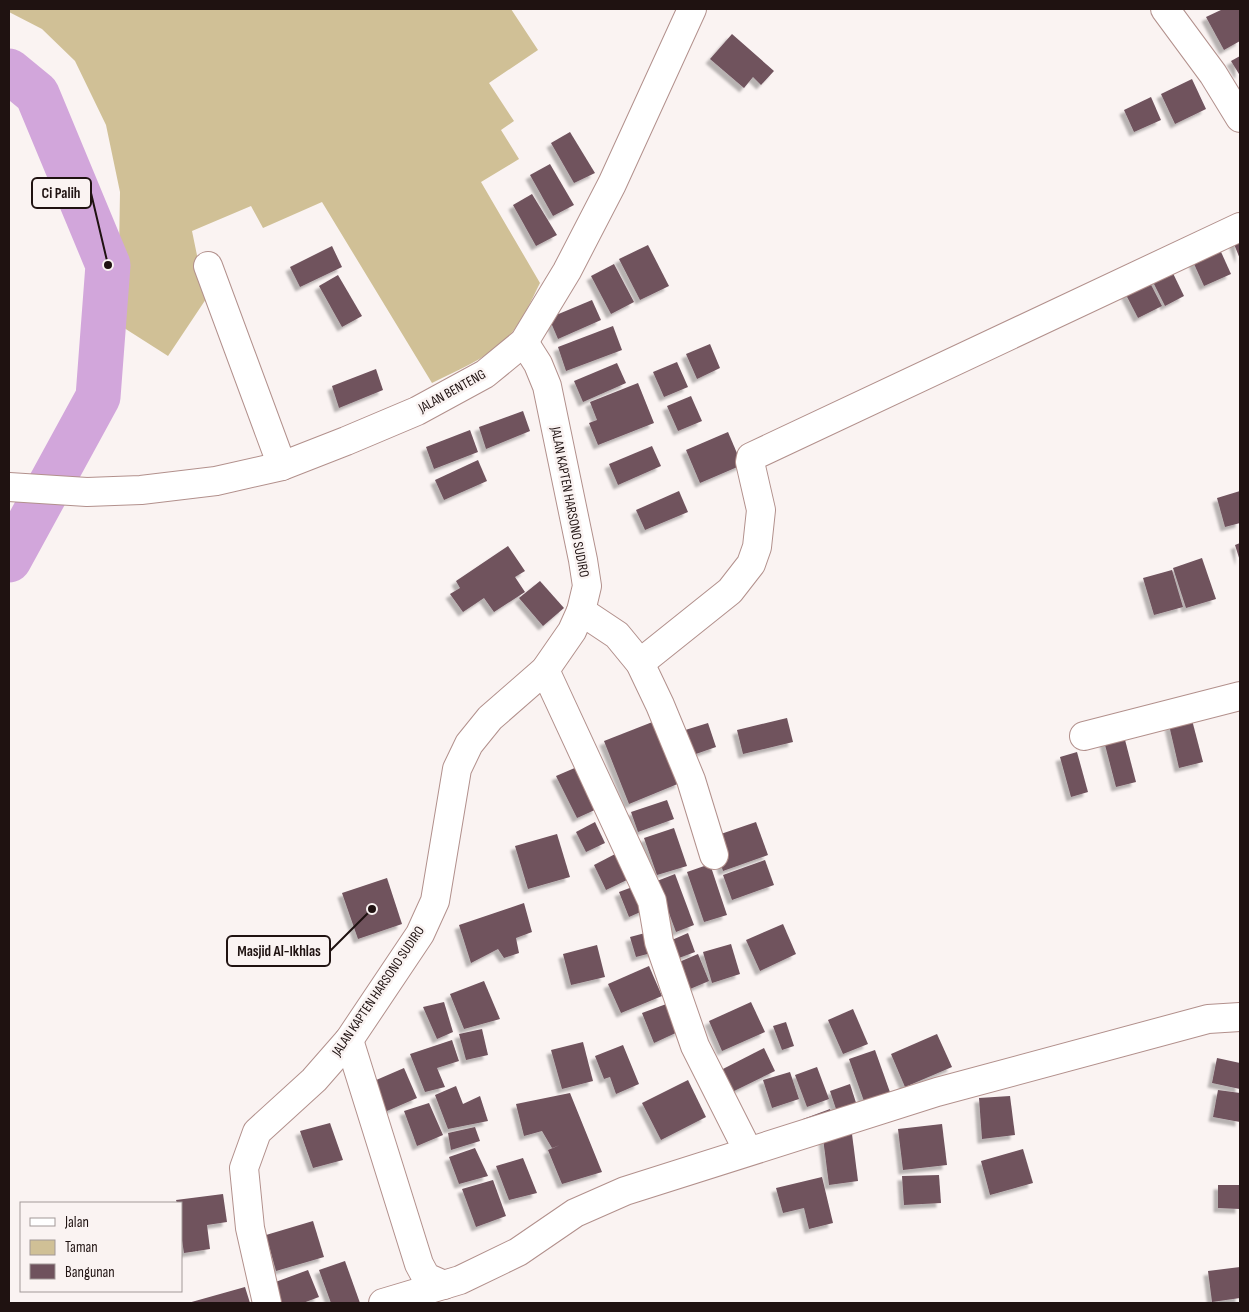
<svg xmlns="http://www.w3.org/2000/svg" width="1249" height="1312" font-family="'Sofia Sans Condensed',sans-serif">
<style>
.green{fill:#d0c096}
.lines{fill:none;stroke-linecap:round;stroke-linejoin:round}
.river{stroke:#d2a6db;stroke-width:45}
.building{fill:#6f525d;filter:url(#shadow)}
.minor-casing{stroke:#b2908c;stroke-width:30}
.minor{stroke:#fff;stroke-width:28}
.labels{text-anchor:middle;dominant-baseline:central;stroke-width:5;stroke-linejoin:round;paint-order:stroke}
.street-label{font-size:14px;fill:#1f1211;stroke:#faf3f2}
.leader{fill:none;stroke:#1f1211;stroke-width:2}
.callout-dot{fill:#1f1211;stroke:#faf3f2;stroke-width:2}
.callout{fill:#faf3f2;stroke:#1f1211;stroke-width:2}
.callout-label{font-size:15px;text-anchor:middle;font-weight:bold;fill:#1f1211}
</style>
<defs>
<filter id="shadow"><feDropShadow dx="-4.5" dy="4.5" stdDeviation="1" flood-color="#0004"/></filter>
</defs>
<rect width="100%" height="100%" fill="#faf3f2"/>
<path class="green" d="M9 9H511L538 50 489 83 514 121 501 130 519 159 481 182 540 283C530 303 520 327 503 342 483 360 456 371 432 383L322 202 263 228 251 206 192 231 206 299 168 356 121 326 113 295 119 252 120 192 106 125 75 61 42 29 9 12Z"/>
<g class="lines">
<path class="river" d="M9 71 37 94 108 265 98 397 9 560"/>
</g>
<g class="building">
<path d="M1223 9H1240V41L1224 50 1206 17Z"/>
<path d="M732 34 774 71 761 85 753 77 744 88 710 59Z"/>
<path d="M1240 56V73L1239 74 1231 61Z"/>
<path d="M1192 79 1206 109 1175 124 1161 94Z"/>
<path d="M1151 97 1161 120 1134 132 1124 110Z"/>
<path d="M570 132 595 173 574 183 551 143Z"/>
<path d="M550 164 574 205 553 216 530 175Z"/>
<path d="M532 194 557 235 536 246 513 205Z"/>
<path d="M1240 230V259L1230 234Z"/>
<path d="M1217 243 1231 274 1204 286 1190 255Z"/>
<path d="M648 245 669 286 640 300 619 259Z"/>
<path d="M332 246 342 267 300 287 290 267Z"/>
<path d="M614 264 634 302 611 314 591 276Z"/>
<path d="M1169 265 1184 296 1165 306 1149 274Z"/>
<path d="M338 275 362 316 342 327 319 286Z"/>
<path d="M1147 277 1162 306 1138 318 1123 289Z"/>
<path d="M592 300 601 320 558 339 549 318Z"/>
<path d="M613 326 622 350 566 371 558 347Z"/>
<path d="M710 344 720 368 697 379 686 354Z"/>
<path d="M677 362 688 387 664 397 653 372Z"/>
<path d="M617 363 626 383 583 402 574 381Z"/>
<path d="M376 369 383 390 339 408 332 386Z"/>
<path d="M638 383 654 423 598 445 589 423 597 420 590 402Z"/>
<path d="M691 396 702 421 678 431 667 406Z"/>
<path d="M523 411 530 431 486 449 479 427Z"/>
<path d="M470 430 478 452 434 469 426 447Z"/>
<path d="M728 432 742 465 700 483 686 450Z"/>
<path d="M652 446 661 466 618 485 609 464Z"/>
<path d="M478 460 487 481 444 500 435 480Z"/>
<path d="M679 491 688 512 645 530 636 510Z"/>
<path d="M1240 491V523L1225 527 1217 498Z"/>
<path d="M1240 543V561L1235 545Z"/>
<path d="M508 546 525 571 515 577 525 592 494 612 484 598 463 612 450 594 460 588 456 581Z"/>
<path d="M1202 558 1216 599 1186 608 1173 568Z"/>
<path d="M1172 570 1183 607 1154 615 1143 578Z"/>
<path d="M540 581 564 608 543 626 519 598Z"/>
<path d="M787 718 793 742 743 754 737 730Z"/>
<path d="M1192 720 1203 762 1179 768 1169 725Z"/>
<path d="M655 721 680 783 629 804 604 741Z"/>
<path d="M708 723 716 747 690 756 682 731Z"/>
<path d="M1124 736 1136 782 1116 787 1104 741Z"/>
<path d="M1077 752 1088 792 1071 797 1060 757Z"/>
<path d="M577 767 597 809 577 818 556 776Z"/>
<path d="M667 800 674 819 638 832 631 812Z"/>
<path d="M595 822 605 843 586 852 576 832Z"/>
<path d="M756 822 768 855 723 871 712 837Z"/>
<path d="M674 828 687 866 657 875 644 838Z"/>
<path d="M557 834 570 877 528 889 515 846Z"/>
<path d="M619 852 631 878 606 890 594 865Z"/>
<path d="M765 860 774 885 732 900 723 875Z"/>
<path d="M710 864 727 915 704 922 687 872Z"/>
<path d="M675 874 694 925 676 932 657 881Z"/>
<path d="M387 878 402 924 358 939 342 893Z"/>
<path d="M635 886 645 910 629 917 619 892Z"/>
<path d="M524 903 532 932 516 938 519 953 504 958 498 949 471 963 459 925Z"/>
<path d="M783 924 796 954 760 971 746 940Z"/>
<path d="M649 932 655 952 636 957 630 937Z"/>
<path d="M688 933 695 952 671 961 665 943Z"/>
<path d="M731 944 740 974 712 983 703 952Z"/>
<path d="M597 945 605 977 571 985 563 954Z"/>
<path d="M698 954 709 981 690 989 686 979 672 965Z"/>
<path d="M649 966 662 996 621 1013 608 984Z"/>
<path d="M484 981 500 1019 464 1029 450 994Z"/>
<path d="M444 1002 453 1032 437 1039 423 1007Z"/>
<path d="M751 1002 765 1032 722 1051 709 1021Z"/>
<path d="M669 1003 680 1031 654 1043 642 1013Z"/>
<path d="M853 1009 868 1044 843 1054 828 1020Z"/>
<path d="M786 1022 794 1046 782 1050 773 1026Z"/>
<path d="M482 1029 488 1055 466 1060 459 1034Z"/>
<path d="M937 1034 952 1067 905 1087 891 1054Z"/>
<path d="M452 1040 459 1061 437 1068 445 1087 425 1092 410 1054Z"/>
<path d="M583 1042 593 1081 562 1089 551 1050Z"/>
<path d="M623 1045 639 1084 616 1094 610 1077 604 1079 595 1056Z"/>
<path d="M764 1048 775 1071 730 1093 719 1071Z"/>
<path d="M875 1050 891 1095 865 1104 849 1059Z"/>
<path d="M1217 1058 1240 1063V1089L1212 1083Z"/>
<path d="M817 1067 829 1099 807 1107 795 1075Z"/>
<path d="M404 1068 417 1098 380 1114 367 1084Z"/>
<path d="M790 1072 799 1099 772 1108 763 1080Z"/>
<path d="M688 1080 706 1117 661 1140 642 1103Z"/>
<path d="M850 1084 859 1112 839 1118 830 1091Z"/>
<path d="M456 1086 463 1104 480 1096 488 1121 448 1129 435 1095Z"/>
<path d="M1218 1090 1240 1093V1122L1213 1117Z"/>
<path d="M570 1093 602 1172 562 1184 548 1150 560 1145 552 1148 542 1131 524 1136 516 1104Z"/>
<path d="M1010 1096 1015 1135 982 1139 979 1098Z"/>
<path d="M429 1103 443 1135 417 1146 404 1111Z"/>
<path d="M830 1109 833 1117 806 1126 803 1119Z"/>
<path d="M330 1123 343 1160 313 1168 300 1131Z"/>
<path d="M942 1124 947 1165 903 1170 898 1129Z"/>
<path d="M475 1127 480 1141 451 1150 448 1133Z"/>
<path d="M852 1134 858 1181 829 1185 823 1138Z"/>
<path d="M475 1148 488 1176 459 1184 449 1157Z"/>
<path d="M1023 1149 1033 1183 990 1195 981 1161Z"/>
<path d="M523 1158 537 1193 509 1200 496 1166Z"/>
<path d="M939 1175 941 1203 904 1205 902 1176Z"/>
<path d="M822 1177 833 1223 809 1229 804 1208 783 1213 776 1188Z"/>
<path d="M493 1180 506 1216 476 1227 462 1189Z"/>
<path d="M1218 1185H1240V1209L1218 1208Z"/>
<path d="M223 1194 227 1222 207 1225 210 1249 184 1253 181 1234V1203H177L176 1200Z"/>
<path d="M313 1221 324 1257 276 1271 266 1235Z"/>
<path d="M345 1261 360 1303H331L319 1270Z"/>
<path d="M1240 1267V1298L1212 1302 1208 1271Z"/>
<path d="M308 1270 319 1297 303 1303H278L270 1284Z"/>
<path d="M245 1287 250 1303H188Z"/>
</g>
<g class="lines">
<defs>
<g id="minor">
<path d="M1165 9 1213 74 1240 118"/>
<path d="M208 266 282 466"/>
<path d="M9 487 87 492 141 490 216 481 282 466 346 441 417 411 485 374 524 342 567 271 612 184 692 9"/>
<path d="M581 611 617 635 640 663 660 705 691 780 714 855"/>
<path d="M640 663 730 591 751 564 757 547 761 510 750 462 751 457 1240 227"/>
<path d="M545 670 652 901 659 942 695 1046 748 1151"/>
<path d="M1084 736 1240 696"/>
<path d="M349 1040 419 1264 426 1277 444 1285"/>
<path d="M267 1303 250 1228 244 1168 257 1132 314 1080 349 1040 420 934 435 901 457 769 469 744 490 718 545 670 572 631 581 611 587 586 583 560 547 386 538 364 524 342"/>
<path d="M383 1303 460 1280 518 1252 575 1213 625 1191 937 1092 1208 1019 1240 1017"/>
</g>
</defs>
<use href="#minor" class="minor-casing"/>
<use href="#minor" class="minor"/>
</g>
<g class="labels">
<g class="street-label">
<text transform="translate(452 391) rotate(-29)">JALAN BENTENG</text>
<text transform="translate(570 502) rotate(79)">JALAN KAPTEN HARSONO SUDIRO</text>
<text transform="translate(378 991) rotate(-56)">JALAN KAPTEN HARSONO SUDIRO</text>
</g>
</g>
<path class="leader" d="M108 265L91 193M372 909L330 951"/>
<g class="callout-dot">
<circle cx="108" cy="265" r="5"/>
<circle cx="372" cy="909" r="5"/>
</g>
<g class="callout">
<rect x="32" y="178" width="59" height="30" rx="5"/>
<rect x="227" y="936" width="103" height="30" rx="5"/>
</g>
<g class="callout-label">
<text x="61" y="198">Ci Palih</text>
<text x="279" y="956">Masjid Al-Ikhlas</text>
</g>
<rect width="1249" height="1312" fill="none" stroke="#1f1211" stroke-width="20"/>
<rect x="20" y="1202" width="162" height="90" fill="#faf3f2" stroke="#a29998"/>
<rect x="30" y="1218" width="25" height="8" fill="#ffffff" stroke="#a29998"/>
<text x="65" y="1227" font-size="15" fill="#1f1211">Jalan</text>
<rect x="30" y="1240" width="25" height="15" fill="#d0c096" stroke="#a29998"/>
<text x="65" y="1252" font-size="15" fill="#1f1211">Taman</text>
<rect x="30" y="1264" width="25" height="15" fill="#6f525d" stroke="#a29998"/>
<text x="65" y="1277" font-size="15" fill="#1f1211">Bangunan</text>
</svg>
